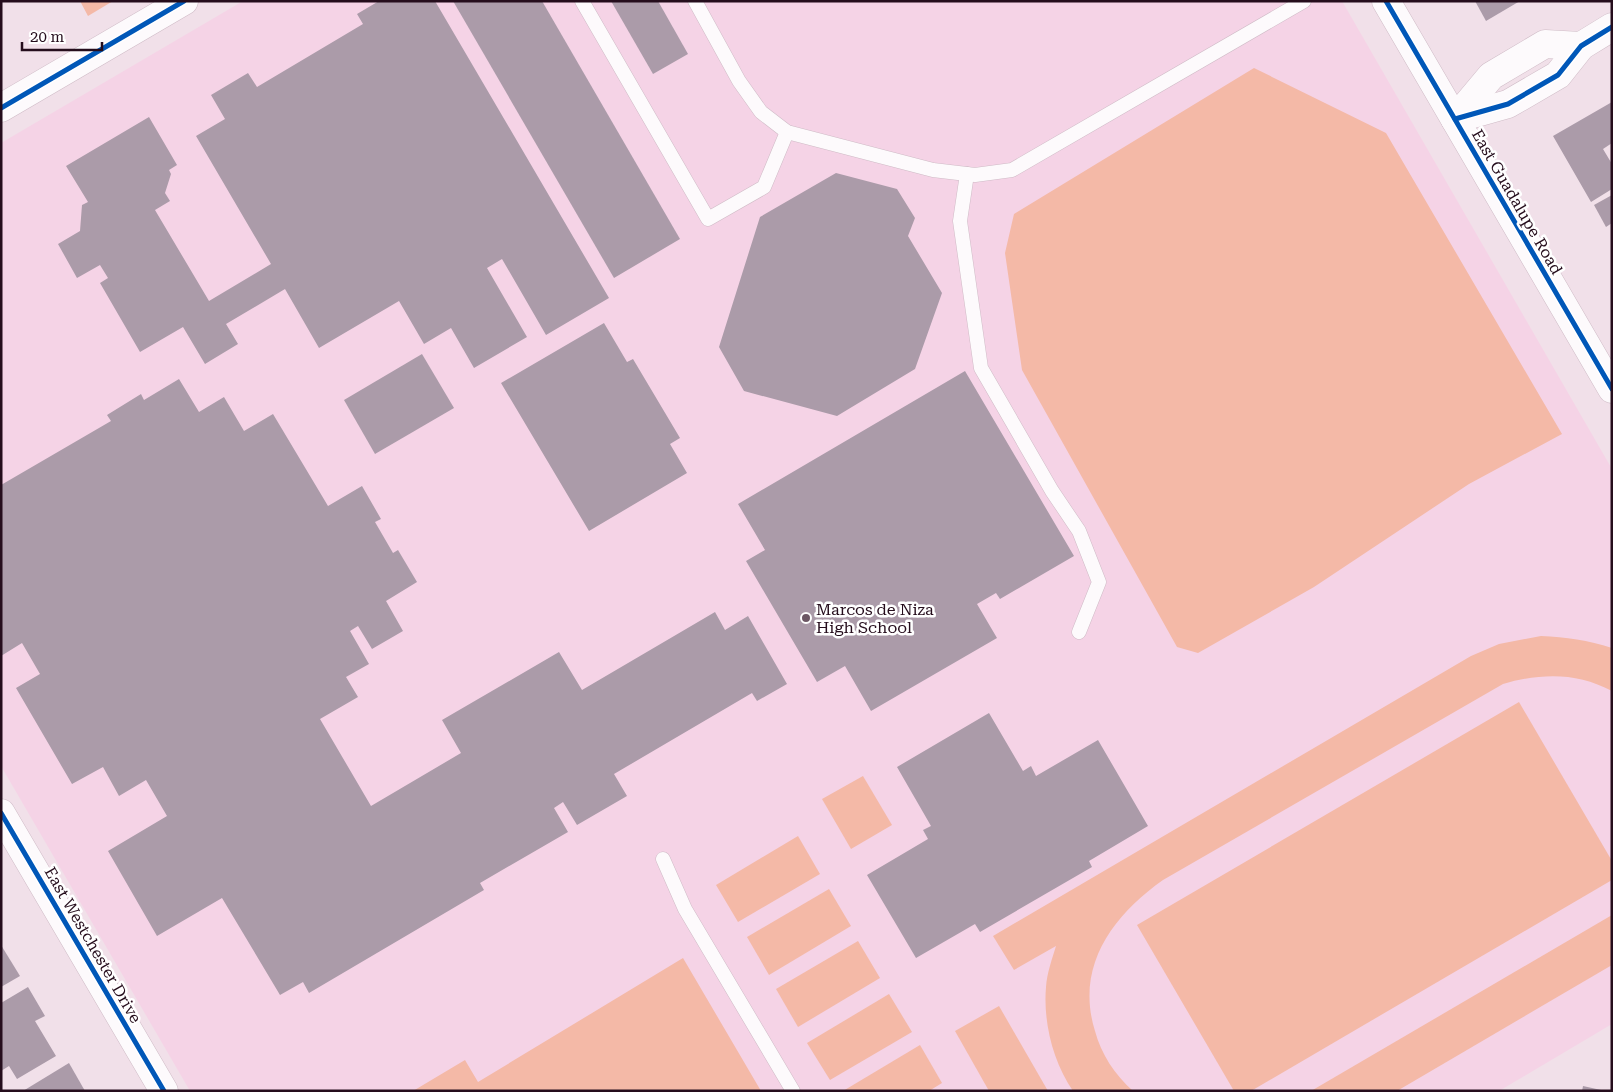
<svg xmlns="http://www.w3.org/2000/svg" width="1613" height="1092" font-family="'Roboto Serif',serif">
<style>
.built{fill:#f5d3e6}
.green{fill:#f4b9a7}
.building{fill:#ab9ba9}
.lines{fill:none;stroke-linecap:round;stroke-linejoin:round}
.lane-casing{stroke:#cfbbc6;stroke-width:15}
.street-casing{stroke:#cfbbc6;stroke-width:29}
.secondary-casing{stroke:#cfbbc6;stroke-width:29}
.lane{stroke:#fdfafc;stroke-width:14}
.street{stroke:#fdfafc;stroke-width:28}
.secondary{stroke:#fdfafc;stroke-width:28}
.cycleway-casing{stroke:#fff;stroke-width:8}
.cycleway{stroke:#0057b8;stroke-width:5}
.poi-dot{fill:#6c5764;stroke:#fff;stroke-width:2}
.labels{text-anchor:middle;dominant-baseline:central;stroke-width:5;stroke-linejoin:round;paint-order:stroke}
.street-label{font-size:16px;fill:#250d1c;stroke:#fff}
.poi-label{font-size:16px;fill:#250d1c;stroke:#fff;text-anchor:start}
</style>
<rect width="100%" height="100%" fill="#f1e0e9"/>
<path class="built" d="M243 1H1342L1612 469V1024L1499 1091H190L1 766V143Z"/>
<g class="green">
<path d="M80 1H113L88 16Z"/>
<path d="M1254 68 1386 133 1562 434 1469 484 1314 587 1198 653 1177 647 1022 370 1005 253 1014 214Z"/>
<path d="M1541 636C1566 637 1588 640 1612 648V691C1577 672 1541 673 1503 684L1163 880C1112 916 1075 967 1095 1031 1101 1054 1115 1075 1133 1091H1073C1053 1062 1043 1022 1046 987 1047 973 1052 959 1056 946L1014 970 993 936 1471 656 1499 644Z"/>
<path d="M1519 702 1612 861V880L1251 1091H1234L1137 925Z"/>
<path d="M863 776 892 825 851 849 822 799Z"/>
<path d="M798 836 820 874 738 922 716 885Z"/>
<path d="M829 889 851 926 769 975 747 937Z"/>
<path d="M1612 915V965L1397 1091H1311Z"/>
<path d="M858 941 880 978 798 1027 776 989Z"/>
<path d="M683 958 761 1091H413L465 1060 478 1082Z"/>
<path d="M889 994 912 1032 830 1080 807 1043Z"/>
<path d="M999 1006 1048 1091H989L955 1031Z"/>
<path d="M920 1045 942 1083 929 1091H843Z"/>
</g>
<g class="building">
<path d="M379 1H435L609 298 546 335 502 259 487 268 527 337 474 368 451 328 424 344 399 301 319 348 285 289 226 324 238 344 205 364 183 327 140 352 100 283 108 278 100 265 77 278 58 244 80 231 82 205 88 202 66 166 149 117 177 165 169 170 171 174 165 193 170 201 155 210 209 301 271 264 196 136 225 119 211 95 248 73 257 87 363 24 357 14Z"/>
<path d="M453 1H542L680 239 614 278Z"/>
<path d="M611 1H658L688 54 653 74Z"/>
<path d="M1475 1H1520L1486 21Z"/>
<path d="M1612 102V143L1603 149 1612 164V189L1591 202 1553 136Z"/>
<path d="M836 173 897 189 915 218 908 236 942 293 915 369 837 416 744 391 719 347 760 217Z"/>
<path d="M1612 195V223L1606 227 1594 205Z"/>
<path d="M604 323 627 362 633 359 680 438 670 444 687 473 589 531 501 383Z"/>
<path d="M422 354 454 408 375 454 344 400Z"/>
<path d="M965 371 1074 556 1000 599 996 593 977 604 997 638 871 711 845 666 817 682 746 561 765 550 738 504Z"/>
<path d="M179 379 199 412 224 397 244 431 273 414 328 506 362 486 381 519 375 522 393 553 398 550 417 582 386 601 403 631 372 649 358 626 350 631 369 664 346 677 358 697 320 719 371 806 461 753 442 720 559 652 582 690 715 612 725 630 748 616 787 684 757 701 752 693 614 774 627 796 577 825 563 802 554 808 568 832 480 883 484 890 309 993 303 982 280 995 222 898 157 936 108 851 167 816 146 780 119 796 103 767 72 784 16 688 40 674 22 643 1 656V485L111 421 107 415 141 394 144 400Z"/>
<path d="M989 713 1023 771 1031 766 1036 776 1098 740 1148 826 1089 861 1092 867 980 932 975 924 916 958 867 875 928 839 923 830 931 826 897 767Z"/>
<path d="M1 945 20 976 1 987Z"/>
<path d="M28 987 45 1016 35 1021 56 1056 17 1079 9 1066 1 1071V1003Z"/>
<path d="M69 1063 85 1091H23Z"/>
<path d="M1583 1086 1601 1090V1091H1582Z"/>
</g>
<g class="lines">
<defs>
<g id="lane">
<path d="M582 1 708 219 764 187 787 132"/>
<path d="M695 1 739 81 761 112 787 132 933 170 975 175 1012 170 1304 1"/>
<path d="M967 174 960 221 981 368 1052 491 1079 531 1099 582 1079 632"/>
<path d="M663 859 685 909 793 1091"/>
</g>
<g id="street">
<path d="M1455 119 1508 104 1558 75 1581 46 1612 27"/>
<path d="M1455 119 1491 76 1545 44 1581 46"/>
<path d="M1 813 164 1091"/>
</g>
<g id="secondary">
<path d="M1386 1 1612 389"/>
<path d="M1 108 184 1"/>
</g>
</defs>
<use href="#lane" class="lane-casing"/>
<use href="#street" class="street-casing"/>
<use href="#secondary" class="secondary-casing"/>
<use href="#lane" class="lane"/>
<use href="#street" class="street"/>
<use href="#secondary" class="secondary"/>
<defs>
<g id="cycleway">
<path d="M1386 1 1612 389"/>
<path d="M1 108 184 1"/>
<path d="M1455 119 1508 104 1558 75 1581 46 1612 27"/>
<path d="M1 813 164 1091"/>
</g>
</defs>
<use href="#cycleway" class="cycleway-casing"/>
<use href="#cycleway" class="cycleway"/>
</g>
<circle class="poi-dot" cx="806" cy="618" r="5"/>
<g class="labels">
<g class="street-label">
<text transform="translate(1517 202) rotate(60)">East Guadalupe Road</text>
<text transform="translate(93 945) rotate(60)">East Westchester Drive</text>
</g>
<g class="poi-label">
<text x="816" y="609">Marcos de Niza<tspan x="816" dy="18">High School</tspan></text>
</g>
</g>
<rect width="1613" height="1092" fill="none" stroke="#250d1c" stroke-width="5"/>
<path d="M22 42v8h80v-8" fill="none" stroke="#250d1c" stroke-width="2.5"/>
<text x="30" y="42" font-size="15" fill="#250d1c" stroke="#ffffff" stroke-width="4" paint-order="stroke">20 m</text>
</svg>
